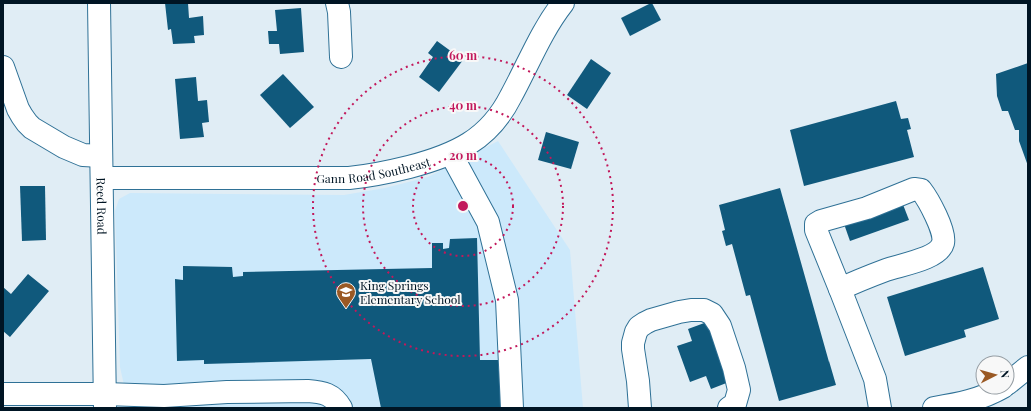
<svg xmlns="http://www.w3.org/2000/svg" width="1031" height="411" font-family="'Playfair Display',serif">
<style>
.built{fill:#cce9fb}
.building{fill:#10597c}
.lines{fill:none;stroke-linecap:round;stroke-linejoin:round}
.minor-casing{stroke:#2f7196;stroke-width:24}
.minor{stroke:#fff;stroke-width:22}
.ring{fill:none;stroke:#c2185b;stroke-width:2;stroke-dasharray:2 4}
.labels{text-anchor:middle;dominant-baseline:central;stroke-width:4;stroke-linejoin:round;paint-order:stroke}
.street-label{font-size:12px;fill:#001524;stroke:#f8f8f8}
.poi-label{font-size:12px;fill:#001524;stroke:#f8f8f8;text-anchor:start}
.centre{fill:#c2185b;stroke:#f8f8f8;stroke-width:2}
.ring-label{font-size:12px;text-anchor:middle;font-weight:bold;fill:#c2185b;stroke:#f8f8f8;stroke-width:4;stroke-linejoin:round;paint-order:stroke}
</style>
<rect width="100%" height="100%" fill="#e0edf5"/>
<path class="built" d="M498 141 570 250 583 408H129L120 367 115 211 119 199 130 193 344 195 385 188 428 177Z"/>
<g class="building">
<path d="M165 3H188L189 18 203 16 204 35 194 36 195 43 173 44 171 29 168 30Z"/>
<path d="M651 3H652L661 20 630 36 621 18Z"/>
<path d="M301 8 304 52 280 54 279 44H269L268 31H277L275 10Z"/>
<path d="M437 41 463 60 439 92 419 77 433 57 428 53Z"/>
<path d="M591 59 611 73 587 109 567 95Z"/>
<path d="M1028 63V166L1019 141V130H1015L1008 111H1002L997 96 996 74Z"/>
<path d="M283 74 314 107 290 128 260 95Z"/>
<path d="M196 77 198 101 207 100 209 122 202 123 204 137 180 139 175 79Z"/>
<path d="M896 101 901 119 908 118 911 129 907 130 914 157 804 186 790 130Z"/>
<path d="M546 132 579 142 571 169 538 160Z"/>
<path d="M20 186H45L46 240 22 241Z"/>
<path d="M780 188 829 362V361L836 385 779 401 750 295 746 296 732 244 726 246 722 231 725 230 719 205Z"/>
<path d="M902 202 909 220 850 241 844 224Z"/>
<path d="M477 238 480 360H498L502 408H381L371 359 204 364V360L177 361 175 279 183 280V266L232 267 233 277 243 276V272L432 268V243H443V249L449 248 450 239Z"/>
<path d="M983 267 999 319 964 330 966 337 905 356 887 297Z"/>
<path d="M28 274 49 291 10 337 3 331V287L11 294Z"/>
<path d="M707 322 729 382 711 389 706 376 690 382 677 346 692 341 688 329Z"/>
</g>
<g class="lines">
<defs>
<g id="minor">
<path id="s1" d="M99 3 105 408"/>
<path d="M337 3 339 12 341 57"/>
<path d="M3 67 18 109 22 116 27 123 32 128 64 147 83 155 101 156"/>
<path d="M451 154 488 222 507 300 512 408"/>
<path id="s2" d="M102 178H349C370 176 389 172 409 167 455 155 489 140 511 96 528 65 541 31 563 3"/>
<path d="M914 189 921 190C928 199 946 231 943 243 939 259 900 265 886 270 870 276 855 282 840 289L816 230V224L821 221 867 208Z"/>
<path d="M840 289 875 379 880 408"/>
<path d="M1007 384 1028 367"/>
<path d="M3 394H105L164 396 227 392 308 391C323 392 333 394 341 408"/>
<path d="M640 408 638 381 633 349V343L636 332 639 327 645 323 651 320 679 312 691 310H704L712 314 720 326 734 368 739 390 735 404 729 408"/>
<path d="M934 408C959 404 980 400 1003 387"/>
</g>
</defs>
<use href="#minor" class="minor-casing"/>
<use href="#minor" class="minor"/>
</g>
<g class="ring">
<circle cx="463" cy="206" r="50"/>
<circle cx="463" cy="206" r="100"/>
<circle cx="463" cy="206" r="150"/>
</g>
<defs>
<symbol id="school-pin" viewBox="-11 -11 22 30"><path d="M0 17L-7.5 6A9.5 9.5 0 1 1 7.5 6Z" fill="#9a5924" stroke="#f8f8f8"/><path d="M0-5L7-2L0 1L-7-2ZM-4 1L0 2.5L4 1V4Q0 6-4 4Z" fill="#fff"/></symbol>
</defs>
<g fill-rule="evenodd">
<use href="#school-pin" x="335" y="281" width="22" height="30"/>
</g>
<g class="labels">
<g class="street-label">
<text stroke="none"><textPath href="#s2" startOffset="272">Gann Road Southeast</textPath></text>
<text stroke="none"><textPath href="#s1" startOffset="203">Reed Road</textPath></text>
</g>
<g class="poi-label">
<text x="360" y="285">King Springs<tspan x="360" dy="14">Elementary School</tspan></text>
</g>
</g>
<circle cx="463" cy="206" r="6" class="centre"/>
<g class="ring-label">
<text x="463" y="60">60 m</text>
<text x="463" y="110">40 m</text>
<text x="463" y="160">20 m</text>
</g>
<rect width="1031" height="411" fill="none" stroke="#001524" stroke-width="8"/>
<g transform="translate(995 375) rotate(84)"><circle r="19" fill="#f8f8f8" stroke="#959da3"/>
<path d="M0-3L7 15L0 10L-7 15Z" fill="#9a5924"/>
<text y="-6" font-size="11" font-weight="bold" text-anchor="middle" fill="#001524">N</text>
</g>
</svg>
